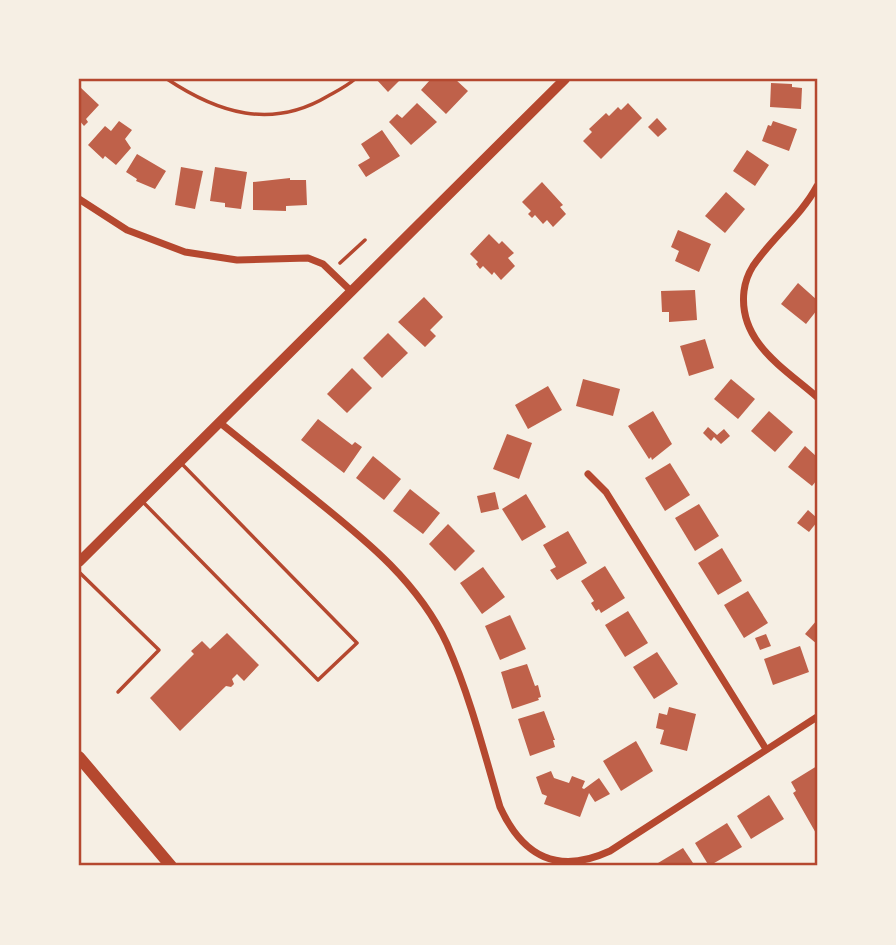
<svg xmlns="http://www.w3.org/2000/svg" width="896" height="945" font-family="'PT Sans',sans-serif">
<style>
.building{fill:#bf614a}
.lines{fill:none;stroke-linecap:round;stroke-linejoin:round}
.path{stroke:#b5482f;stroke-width:3.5}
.service{stroke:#b5482f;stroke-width:3.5}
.minor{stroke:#b5482f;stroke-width:7}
.secondary{stroke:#b5482f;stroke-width:10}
.trunk{stroke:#b5482f;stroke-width:12}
.neatline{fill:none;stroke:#b5482f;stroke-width:2.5}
</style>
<rect width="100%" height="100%" fill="#f6efe4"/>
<g class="building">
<path d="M376 79H396L399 81 388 92Z"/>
<path d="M429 79H455L468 91 446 114 421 90 430 80Z"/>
<path d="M771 83 792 84V87L802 88 801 109 770 107Z"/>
<path d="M80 87 99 105 86 119 88 122 84 126 79 120Z"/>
<path d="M417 103 437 122 411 145 389 122 397 114 402 118Z"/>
<path d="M628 103 642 118 601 159 583 141 592 132 589 129 606 113 609 116 618 107 621 110Z"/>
<path d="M657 118 667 129 658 137 648 127Z"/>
<path d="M119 121 132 130 125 139 131 148 116 165 105 156 103 159 88 145 105 126 111 131Z"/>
<path d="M773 121 797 129 789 151 762 141 768 125 771 126Z"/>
<path d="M382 130 400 156 366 177 358 165 370 158 361 144Z"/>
<path d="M747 150 769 165 755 186 733 171Z"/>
<path d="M137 154 166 171 155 189 136 181 137 179 126 172Z"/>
<path d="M181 167 203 171 195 209 175 205Z"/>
<path d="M215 167 247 172 241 209 225 207V203L210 201Z"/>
<path d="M290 178V180H306L307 205 286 206V211L253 210V182Z"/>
<path d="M542 182 563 205 560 207 566 214 553 227 547 220 543 224 535 215 532 218 528 214 531 211 522 202Z"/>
<path d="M726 192 745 209 725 233 705 216Z"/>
<path d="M678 230 711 244 699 272 675 261 679 251 671 247Z"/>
<path d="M489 234 499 244 502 241 514 253 508 258 515 266 501 280 494 272 492 275 483 266 480 269 476 264 478 262 470 254Z"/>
<path d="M798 283 817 300V310L806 324 781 304Z"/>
<path d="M695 290 697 320 669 322V312H662L661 291Z"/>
<path d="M424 297 443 317 430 330 436 336 425 347 398 322Z"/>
<path d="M388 333 408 353 382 378 363 358Z"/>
<path d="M705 339 714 368 689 376 680 346Z"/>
<path d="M352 368 372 388 347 413 327 394Z"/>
<path d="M583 379 620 389 613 416 576 406Z"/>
<path d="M731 379 755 399 738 419 714 399Z"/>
<path d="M548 386 562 410 528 429 515 405Z"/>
<path d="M653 411 672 444 652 460 651 457 649 459 628 426Z"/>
<path d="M769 411 793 432 775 452 751 431Z"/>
<path d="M318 419 352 445 355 442 362 447 344 473 301 440Z"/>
<path d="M708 427 717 435 724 429 730 436 721 444 714 437 711 441 703 433Z"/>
<path d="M507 434 532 443 519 479 493 469Z"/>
<path d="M805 446 817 457V480L812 486 788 467Z"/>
<path d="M373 456 401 479 384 500 356 478Z"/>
<path d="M670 463 690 495 665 511 645 478Z"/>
<path d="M410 489 440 513 423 534 393 511Z"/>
<path d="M495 492 499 509 481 513 477 496Z"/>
<path d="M526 494 546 527 522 541 502 509Z"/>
<path d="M699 504 719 536 695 551 675 518Z"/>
<path d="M808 510 817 518V522L809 532 797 523Z"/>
<path d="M448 524 475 551 455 571 429 544Z"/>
<path d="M568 531 587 563 557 580 550 570 556 567 543 545Z"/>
<path d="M722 548 742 581 718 595 698 563Z"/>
<path d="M605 566 625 598 601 613 599 609 596 611 591 603 594 601 581 581Z"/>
<path d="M483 567 505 597 482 614 460 583Z"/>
<path d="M748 591 768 623 744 638 724 605Z"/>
<path d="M628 611 648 643 625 657 605 625Z"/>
<path d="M510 615 526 649 500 660 485 626Z"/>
<path d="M817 620V644L805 634Z"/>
<path d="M227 633 259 665 244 681 237 674 232 679 234 684 231 687 226 686 180 731 150 698 194 654 191 651 202 641 210 649Z"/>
<path d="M766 634 771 646 760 650 755 638Z"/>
<path d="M800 646 809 672 773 685 764 659Z"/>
<path d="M657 652 678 684 654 699 633 667Z"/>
<path d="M527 664 535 686 538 685 541 697 538 698 539 700 512 709 501 672Z"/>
<path d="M669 707 696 714 687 751 660 744 664 730 656 728 659 713 667 715Z"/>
<path d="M544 711 555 740H553L555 747 530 756 518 719Z"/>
<path d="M636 741 653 771 621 791 603 761Z"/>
<path d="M817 766V835L793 793 796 791 791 782Z"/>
<path d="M551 771 554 778 569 783 572 776 585 781 582 788 584 789 599 778 610 794 595 802 589 793 580 817 544 804 547 796 542 794 536 777Z"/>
<path d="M769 795 784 819 751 839 737 816Z"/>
<path d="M727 823 742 847 709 866 695 843Z"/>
<path d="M683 848 695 866H653Z"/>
</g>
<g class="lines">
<path class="path" d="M340 263 365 240"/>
<g class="service">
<path d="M167 79C218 113 271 130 328 96 337 91 347 86 355 79"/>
<path d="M143 502 318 680 357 643 181 463"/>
<path d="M79 572 159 650 118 692"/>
</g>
<g class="minor">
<path d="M817 186C801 216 772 238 753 266 748 274 745 283 744 291 738 342 784 368 817 397"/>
<path d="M79 199 127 230 185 252 237 260 308 258 323 264 351 291"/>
<path d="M219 422C250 447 280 471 311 496 363 538 418 581 447 644 470 696 484 752 500 807 523 857 558 875 610 851L817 717"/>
<path d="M588 474 606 492 766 749"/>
</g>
<path class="secondary" d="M79 562 565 79"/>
<path class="trunk" d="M79 757 171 866"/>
</g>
<rect width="896" height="945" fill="none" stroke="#f6efe4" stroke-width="161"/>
<rect x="80" y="80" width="736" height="784" class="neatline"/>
</svg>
